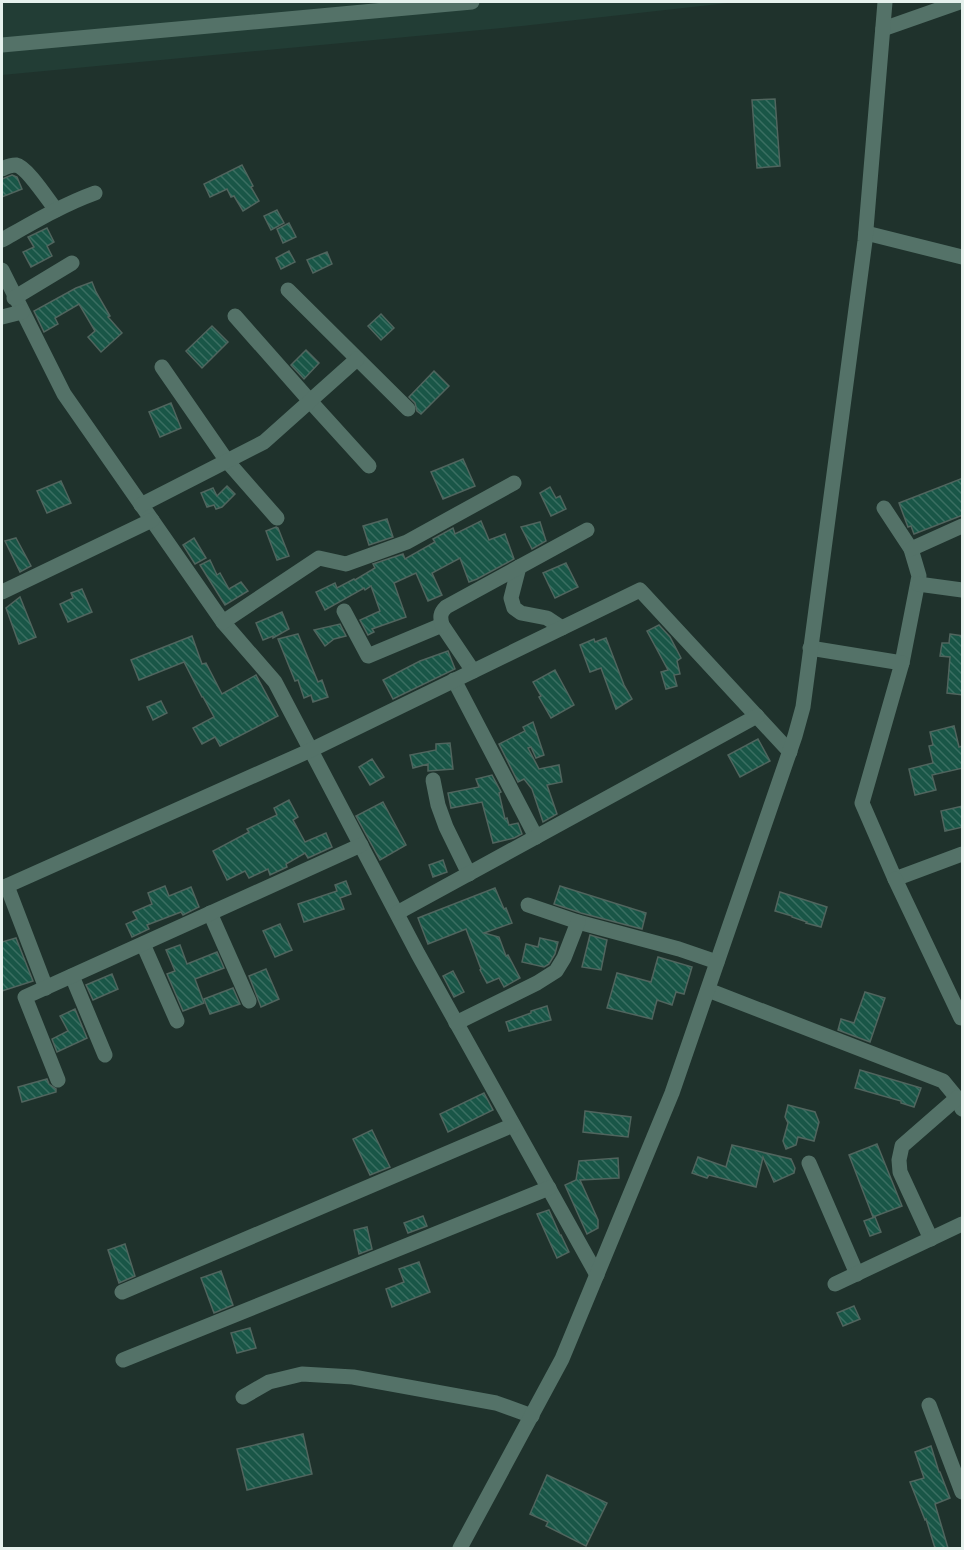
<svg xmlns="http://www.w3.org/2000/svg" width="964" height="1550" font-family="'Playfair Display',serif">
<style>
.built{fill:#223d35}
.building{fill:url(#building-back-hatch);stroke:#50655e;stroke-width:1.5}
.lines{fill:none;stroke-linecap:round;stroke-linejoin:round}
.minor{stroke:#547268;stroke-width:15}
</style>
<defs>
<pattern id="building-back-hatch" width="6" height="6" patternUnits="userSpaceOnUse" patternTransform="scale(1.5)"><rect width="6" height="6" fill="#195647"/><path d="M-1 5l2 2M0 0l6 6M5-1l2 2" fill="none" stroke="#3a6f62"/></pattern>
</defs>
<rect width="100%" height="100%" fill="#1f322c"/>
<path class="built" d="M2 2H737L522 26 2 75Z"/>
<g class="building">
<path d="M775 99 780 166 757 168 752 100Z"/>
<path d="M242 165 253 186 251 187 259 201 243 211 234 196 231 197 227 189 210 197 204 184Z"/>
<path d="M12 175 17 177 22 189 2 197V179Z"/>
<path d="M277 210 284 223 271 230 264 216Z"/>
<path d="M289 223 296 237 283 243 277 229Z"/>
<path d="M47 228 54 242 47 246 52 256 31 267 23 252 34 247 28 237Z"/>
<path d="M289 251 295 262 281 269 276 258Z"/>
<path d="M327 252 332 264 313 273 307 260Z"/>
<path d="M92 282 96 292 110 316 108 317 122 333 101 352 88 337 95 331 79 304 55 318 58 324 44 332 34 311 76 288Z"/>
<path d="M381 314 394 328 381 340 368 326Z"/>
<path d="M212 326 228 342 202 368 186 351Z"/>
<path d="M306 350 319 363 304 379 291 365Z"/>
<path d="M434 371 449 386 421 414 417 411 415 403 409 397Z"/>
<path d="M171 403 181 428 160 437 149 412Z"/>
<path d="M463 459 475 486 443 499 431 472Z"/>
<path d="M963 478V515L914 534 911 526 908 527 899 503Z"/>
<path d="M61 481 71 503 47 513 37 491Z"/>
<path d="M227 486 235 494 222 507 216 509 214 505 207 507 201 493 213 488 217 496Z"/>
<path d="M550 487 556 498 560 496 566 509 551 516 540 493Z"/>
<path d="M387 519 393 537 369 545 363 526Z"/>
<path d="M481 521 489 540 505 534 514 559 477 579 469 582 460 558 432 573 442 595 428 601 416 573 394 583 406 617 372 629 374 632 368 635 360 620 380 611 371 586 365 590 364 588 325 610 316 592 335 583 337 588 354 579 355 580 375 568 373 564 403 554 405 559 435 542 433 539 453 528 455 534Z"/>
<path d="M540 522 546 541 532 549 521 527Z"/>
<path d="M276 527 278 528 289 556 277 560 266 531Z"/>
<path d="M16 538 31 566 20 572 5 541Z"/>
<path d="M194 538 206 558 195 564 183 545Z"/>
<path d="M210 560 217 575 220 573 229 589 241 582 248 591 225 605 200 565Z"/>
<path d="M566 563 578 587 555 598 543 573Z"/>
<path d="M82 589 92 612 68 622 60 604 73 598 71 593Z"/>
<path d="M20 597 36 637 19 644 6 608Z"/>
<path d="M282 612 289 629 273 638V636L263 640 256 623Z"/>
<path d="M340 624 346 636 334 639 325 646 314 630Z"/>
<path d="M659 625 670 637 681 658 677 661 680 674 674 675 677 686 666 689 661 672 668 670 647 631Z"/>
<path d="M298 634 318 682 322 680 328 697 313 702 311 695 304 698 298 680 295 681 278 639Z"/>
<path d="M950 634 963 636V695L947 693 950 657 940 656 942 643H949Z"/>
<path d="M192 636 202 664 206 663 222 694 256 675 278 716 220 746 215 737 202 744 193 728 214 717 203 697H202L184 662 139 680 131 660Z"/>
<path d="M606 638 624 685 632 699 616 709 601 668 590 672 580 645 594 639 595 642Z"/>
<path d="M448 651 455 669 393 699 383 680 420 661Z"/>
<path d="M555 670 574 705 551 718 539 697 541 696 533 682Z"/>
<path d="M161 701 167 713 153 720 147 707Z"/>
<path d="M533 722 544 755 536 758 531 747 528 748 539 769 559 765 562 782 547 785 557 814 543 822 532 789 524 779 518 782 499 744 525 731 523 727Z"/>
<path d="M954 726 959 747 963 746V768L932 775 936 790 915 795 909 769 933 763 929 746 933 745 930 732Z"/>
<path d="M758 739 770 761 740 777 728 755Z"/>
<path d="M450 743 453 769 428 771V764L413 768 410 755 436 750V744Z"/>
<path d="M372 759 384 777 370 785 359 767Z"/>
<path d="M492 775 501 792 499 793 505 819 507 818 509 825 518 823 522 834 514 838 493 843 482 802 451 808 448 793 479 787 476 779Z"/>
<path d="M289 800 298 817 293 820 305 842 326 833 332 847 308 858 305 853 286 864 287 867 270 875 268 869 249 878 245 871 227 880 213 851 249 832 247 829 277 815 274 808Z"/>
<path d="M383 802 406 845 380 860 356 816Z"/>
<path d="M963 806V827L945 831 941 811Z"/>
<path d="M443 860 447 872 433 877 429 865Z"/>
<path d="M346 881 351 894 340 898 344 909 304 922 298 904 337 891 335 885Z"/>
<path d="M165 886 169 896 191 887 199 907 183 915 181 912 147 925 149 929 132 937 126 924 137 919 133 912 152 904 148 893Z"/>
<path d="M560 886 646 913 642 929 581 913 554 904Z"/>
<path d="M495 888 504 909 506 908 512 923 484 933 499 937 506 956 508 955 520 978 504 987 499 978 487 983 480 970 481 969 466 929 428 944 418 918Z"/>
<path d="M780 892 827 907 821 927 806 923 807 922 792 917V916L775 911Z"/>
<path d="M280 924 292 950 275 957 263 931Z"/>
<path d="M590 935 607 940 601 970 582 967Z"/>
<path d="M16 938 33 981 2 991V942Z"/>
<path d="M540 938 558 942 555 954 549 964 544 967 522 962 526 944 538 947Z"/>
<path d="M180 945 187 964 217 952 224 968 195 979 204 1003 183 1011 167 974 175 971 166 950Z"/>
<path d="M658 957 692 967 684 994 676 992 672 1005 657 1000 652 1019 607 1008 617 973 651 982Z"/>
<path d="M266 969 279 999 261 1007 249 976Z"/>
<path d="M453 971 464 992 454 997 443 976Z"/>
<path d="M112 974 118 989 93 1000 86 985Z"/>
<path d="M233 988 240 1004 210 1014 204 999Z"/>
<path d="M865 992 885 998 870 1042 838 1030 841 1019 854 1023Z"/>
<path d="M547 1006 551 1020 509 1031 506 1022 531 1013V1011Z"/>
<path d="M75 1009 87 1038 57 1052 52 1039 68 1031 60 1016Z"/>
<path d="M860 1070 921 1088 914 1107 901 1103V1101L855 1088Z"/>
<path d="M47 1079 49 1084 56 1089V1092L22 1102 18 1087Z"/>
<path d="M484 1093 493 1110 448 1132 440 1114Z"/>
<path d="M788 1105 815 1112 819 1122 814 1141 798 1137 796 1145 786 1149 783 1141 788 1123 785 1117Z"/>
<path d="M585 1111 631 1117 628 1137 583 1132Z"/>
<path d="M372 1130 390 1167 370 1175 353 1139Z"/>
<path d="M877 1144 902 1206 873 1217 849 1155Z"/>
<path d="M732 1145 791 1159 795 1168 794 1173 774 1182 763 1157 756 1187 709 1175 707 1178 692 1173 698 1157 726 1167Z"/>
<path d="M618 1158 619 1178 580 1180 598 1220V1228L587 1234 565 1185 576 1180 579 1161Z"/>
<path d="M549 1210 560 1235H561L569 1252 557 1258 537 1214Z"/>
<path d="M423 1216 427 1226 408 1233 404 1223Z"/>
<path d="M875 1217 881 1232 870 1236 864 1221Z"/>
<path d="M367 1227 372 1249 359 1254 354 1230Z"/>
<path d="M125 1244 135 1276 119 1283 108 1250Z"/>
<path d="M419 1262 430 1292 392 1307 386 1289 404 1282 399 1269Z"/>
<path d="M221 1271 233 1305 214 1313 201 1278Z"/>
<path d="M854 1306 860 1319 843 1326 837 1313Z"/>
<path d="M250 1328 256 1348 237 1353 231 1333Z"/>
<path d="M303 1434 312 1474 247 1490 237 1449Z"/>
<path d="M931 1446 939 1472H940L950 1498 935 1504 948 1548H935L926 1519 925 1520 910 1482 924 1478 915 1452Z"/>
<path d="M547 1475 607 1503 586 1546 546 1526 548 1522 530 1514Z"/>
</g>
<g class="lines">
<g class="minor">
<path d="M883 29 960 2"/>
<path d="M2 45 472 2"/>
<path d="M2 169C6 167 10 165 16 165 27 167 48 200 56 210"/>
<path d="M866 233 962 257"/>
<path d="M2 240C32 223 62 205 95 193"/>
<path d="M2 270 64 394 223 622 275 682 418 954 597 1275"/>
<path d="M288 290 408 409"/>
<path d="M14 298 72 263"/>
<path d="M235 316 310 401 369 466"/>
<path d="M2 317 22 312"/>
<path d="M162 367 227 461 277 518"/>
<path d="M141 505 264 442 357 359"/>
<path d="M884 508 911 549 919 576 902 663"/>
<path d="M911 549 962 526"/>
<path d="M519 567 511 598 514 608 521 613 547 618 562 628"/>
<path d="M918 584 962 590"/>
<path d="M2 592 152 520"/>
<path d="M344 611 368 656 442 625 473 671"/>
<path d="M223 622 319 558 346 564 407 542 514 483"/>
<path d="M442 625C440 617 440 613 446 607L587 530"/>
<path d="M810 648 902 663 862 803 895 879 962 854"/>
<path d="M454 680 536 837"/>
<path d="M433 780 438 805 446 827 469 874"/>
<path d="M895 879 961 1018 962 1017"/>
<path d="M7 886 46 988"/>
<path d="M2 888 311 750 640 590 790 752"/>
<path d="M528 905 578 922 679 949 717 962"/>
<path d="M210 913 249 1001"/>
<path d="M397 913 757 716"/>
<path d="M143 944 177 1021"/>
<path d="M72 976 105 1055"/>
<path d="M708 990 943 1081 957 1098 962 1109"/>
<path d="M456 1023 537 983 556 971 564 958 578 922"/>
<path d="M58 1080 25 997 361 845"/>
<path d="M809 1163 857 1274"/>
<path d="M931 1239 900 1172 899 1160 902 1146 957 1098"/>
<path d="M835 1284 962 1224"/>
<path d="M122 1292 513 1125"/>
<path d="M123 1360 549 1188"/>
<path d="M243 1397 269 1382 302 1374 353 1377 496 1403 532 1416"/>
<path d="M929 1405 962 1492"/>
<path d="M460 1548 562 1359 672 1093 795 736 803 707 865 241 885 2"/>
</g>
</g>
<rect width="964" height="1550" fill="none" stroke="#e6f1ed" stroke-width="6"/>
</svg>
